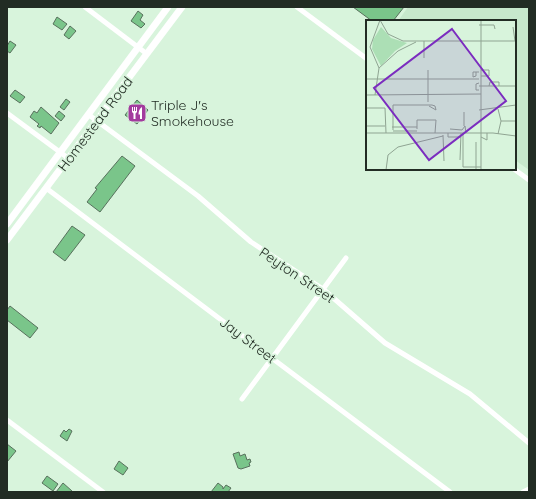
<svg xmlns="http://www.w3.org/2000/svg" width="536" height="499" font-family="Quicksand,sans-serif">
  <style>
    .built { fill: #c7e8cc }
    .building { fill: #7ac58a; stroke: #58715d }
    .lines { fill: none; stroke-linecap: round; stroke-linejoin: round }
    .street { stroke: #fff; stroke-width: 5 }
    .secondary { stroke: #fff; stroke-width: 7 }
    .labels { text-anchor: middle; stroke-width: 3.5; stroke-linejoin: round; paint-order: stroke }
    .poi-label { font-size: 14px; fill: #222c24; stroke: #d8f4dc; text-anchor: start }
    .street-label { font-size: 14px; fill: #222c24; stroke: #d8f4dc }
    .inset-road { fill: none; stroke: #8fa492; stroke-width: 1 }
    .view { fill: #7b2cbf; fill-opacity: 0.15; stroke: #7b2cbf; stroke-width: 2 }
    .inset-edge { fill: none; stroke: #222c24; stroke-width: 2 }
  </style>
  <rect width="100%" height="100%" fill="#d8f4dc"/>
  <!-- built -->
  <path class="built" d="M408 7H529V170L515 160V21H398Z"/>
  <!-- building -->
  <g class="building">
    <path d="M353 7H404L393 21H372Z"/>
    <path d="M138 11 143 15 140 20 145 24 141 28 131 21Z"/>
    <path d="M57 17 67 24 62 30 53 24Z"/>
    <path d="M70 26 76 31 69 39 64 35Z"/>
    <path d="M10 41 16 45 10 53 7 51V46Z"/>
    <path d="M15 90 25 97 20 103 10 96Z"/>
    <path d="M66 99 70 102 64 110 60 107Z"/>
    <path d="M137 100 148 110 137 124 125 115Z"/>
    <path d="M41 107 59 123 51 134 41 126 40 128 37 126 39 124 30 117 34 111 37 113Z"/>
    <path d="M59 111 65 116 61 121 55 116Z"/>
    <path d="M122 156 135 166 100 212 87 202 97 189 95 188Z"/>
    <path d="M72 226 85 235 65 261 53 252Z"/>
    <path d="M10 306 38 328 30 338 7 320V310Z"/>
    <path d="M69 429 72 431 67 441 60 436 64 430 66 432Z"/>
    <path d="M7 444 16 451 7 462Z"/>
    <path d="M239 452 240 456 245 454 247 460 250 459 251 462 249 463 250 466 241 469 238 468 233 454Z"/>
    <path d="M119 461 128 468 123 475 114 469Z"/>
    <path d="M47 476 58 484 53 491 42 483Z"/>
    <path d="M63 483 72 491 71 492H56Z"/>
    <path d="M218 483 223 487V489L226 485 231 488 228 492H211Z"/>
  </g>
  <g class="lines">
    <!-- street -->
    <g class="street">
      <path d="M85 7 147 54"/>
      <path d="M297 7 367 59"/>
      <path d="M7 113 68 158"/>
      <path d="M89 115 198 196 251 242 323 289 385 343 470 394 529 443"/>
      <path d="M514 169 529 180"/>
      <path d="M46 188 450 492"/>
      <path d="M242 399 346 258"/>
      <path d="M7 420 103 492"/>
      <path d="M523 492 529 489"/>
    </g>
    <!-- secondary -->
    <g class="secondary">
      <path d="M7 224 168 7"/>
      <path d="M7 240 182 7"/>
    </g>
  </g>
  <!-- icons -->
  <defs>
    <g id="restaurant-square" transform="scale(1)"><rect x="-9" y="-9" width="18" height="18" rx="4" fill="#a33b9e" stroke="#d8f4dc"/><path d="M-5-6h1v4h1v-4h1v4h1v-4h1v5L-1.5 .5V6h-2V.5L-5-1ZM5-6V6H3V1.5H1.5Q1.5-4 5-6Z" fill="#fff"/></g>
  </defs>
  <g fill-rule="evenodd">
    <use href="#restaurant-square" x="137" y="113"/>
  </g>
  <g class="labels">
    <!-- poi labels -->
    <g class="poi-label">
      <text x="151" y="110">Triple J's<tspan x="151" dy="16">Smokehouse</tspan></text>
    </g>
    <!-- street labels -->
    <g class="street-label">
      <text transform="translate(95 124) rotate(-53)" y="5">Homestead Road</text>
      <text transform="translate(297 275) rotate(34)" y="5">Peyton Street</text>
      <text transform="translate(248 340) rotate(37)" y="5">Jay Street</text>
    </g>
  </g>
  <!-- overview -->
  <g transform="translate(366 20)">
    <rect width="150" height="150" fill="#d8f4dc"/>
    <path d="M15 7 25 18 41 23 29 31 15 46 6 29 7 20Z" fill="#acdfb5"/>
    <path class="inset-road" d="M14 0 22 14 37 21H150M115 0V150M113 5H128L129 9M147 7 149 21M58 21V38M13 48 32 31 50 22M62 50V82M115 50H123V56H115M110 52V56L107 57V52H113M0 59H113M113 63 110 64V70H113M113 66H150M123 66 124 62H133V66M0 75 115 74M9 75 13 48 4 27 14 0M0 88H19L20 113M132 89 135 101 132 114M113 90 150 85M98 92V106M135 101H150M0 106H19M26 107H51M51 109V100H70L69 113M84 109 96 110 99 106 100 113M27 110V85H66L69 86 70 90 63 86M27 111H51M0 113H127L150 116M82 113V117H95M97 113V147H115M77 115 78 141M115 117 121 120V113M110 122V150M94 140 95 113M20 150 22 135 32 127 77 116"/>
    <path class="view" d="M86 9 140 81 63 140 8 68Z"/>
    <rect width="150" height="150" class="inset-edge"/>
  </g>
  <!-- border -->
  <rect width="536" height="499" fill="none" stroke="#222c24" stroke-width="16"/>
</svg>
